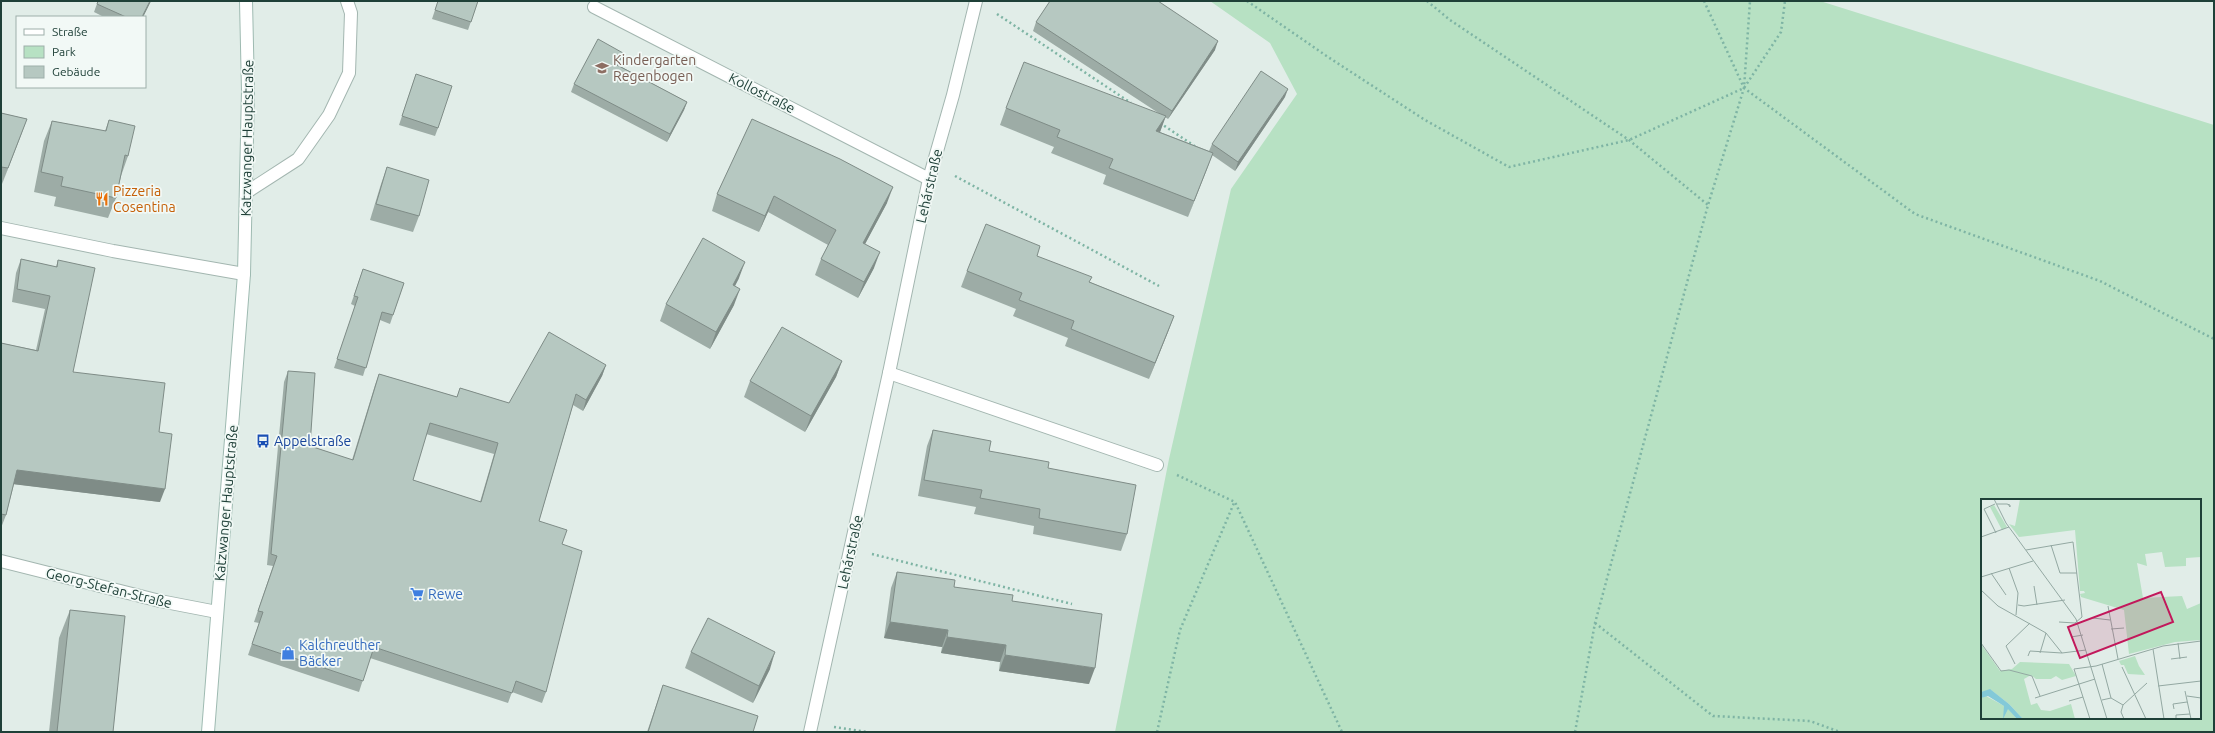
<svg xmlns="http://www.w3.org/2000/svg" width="2215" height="733" font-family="Ubuntu,sans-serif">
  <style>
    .green { fill: #b7e1c3; fill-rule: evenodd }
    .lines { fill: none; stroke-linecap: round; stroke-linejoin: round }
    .service-casing { stroke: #a3b6b0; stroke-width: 14 }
    .minor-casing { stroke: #a3b6b0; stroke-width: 14 }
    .secondary-casing { stroke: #9ebab1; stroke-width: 14 }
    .path { stroke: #7eb4a4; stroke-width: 2.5; stroke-dasharray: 2 3; stroke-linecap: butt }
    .service { stroke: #fff; stroke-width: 12 }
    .minor { stroke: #fff; stroke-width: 12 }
    .secondary { stroke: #fff; stroke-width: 12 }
    .wall { fill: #9daca6; fill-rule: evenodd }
    .shaded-wall { fill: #7f8c87 }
    .building { fill: #b6c8c1; stroke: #7f8c87; fill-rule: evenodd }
    .labels { text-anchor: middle; stroke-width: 3.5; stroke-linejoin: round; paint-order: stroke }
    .education-label { font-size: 14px; fill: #785e54; stroke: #f2f9f6; text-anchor: start }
    .street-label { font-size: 14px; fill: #1f4038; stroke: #f2f9f6 }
    .food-label { font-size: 14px; fill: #c56008; stroke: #f2f9f6; text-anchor: start }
    .transit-label { font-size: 14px; fill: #164399; stroke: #f2f9f6; text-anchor: start }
    .shop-label { font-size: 14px; fill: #366cbe; stroke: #f2f9f6; text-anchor: start }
    .inset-road { fill: none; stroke: #93a8a2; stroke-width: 1 }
    .view { fill: #c2185b; fill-opacity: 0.15; stroke: #c2185b; stroke-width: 2 }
    .inset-edge { fill: none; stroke: #1f4038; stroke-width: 2 }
  </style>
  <rect width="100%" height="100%" fill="#e1ede8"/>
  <!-- green -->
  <path class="green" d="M1210 1H1820L2214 125V732H1115L1169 459 1231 189 1297 94 1270 43ZM1982 500H2200V718H1982Z"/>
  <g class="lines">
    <!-- service casing -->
    <g class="service-casing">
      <path id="service" d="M247 192 298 159 329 115 349 73 351 13 347 1"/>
    </g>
    <!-- minor casing -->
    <g class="minor-casing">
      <g id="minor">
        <path d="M594 7 929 179"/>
        <path d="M1 228 113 251 244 274"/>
        <path d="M889 373 1157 465"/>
        <path d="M1 561 160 601 217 612"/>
        <path d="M810 732 889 373 929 179 953 95 976 1"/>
      </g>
    </g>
    <!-- secondary casing -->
    <g class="secondary-casing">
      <path id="secondary" d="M208 732 244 274 248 91 246 1"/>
    </g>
    <!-- path -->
    <g class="path">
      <path d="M1247 1 1328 57 1425 120 1509 167 1629 140 1744 88 1781 32 1785 1"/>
      <path d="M1427 1 1450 20 1629 140 1708 205"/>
      <path d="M1704 1 1744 88 1915 214 2100 281 2214 339"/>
      <path d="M997 14 1131 103"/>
      <path d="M1160 123 1196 147"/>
      <path d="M955 176 1159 286"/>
      <path d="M1177 475 1235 502 1342 732"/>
      <path d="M872 554 1072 604"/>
      <path d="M1595 623 1713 716 1810 721 1840 732"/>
      <path d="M834 727 867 732"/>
      <path d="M1157 732 1180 630 1234 503"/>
      <path d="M1575 732 1595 623 1708 205 1744 88 1750 1"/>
    </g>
    <!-- service -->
    <use href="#service" class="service"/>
    <!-- minor -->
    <use href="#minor" class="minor"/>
    <!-- secondary -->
    <use href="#secondary" class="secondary"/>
  </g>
  <!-- wall -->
  <g class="wall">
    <path d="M98 1H151L143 17H104L94 12Z"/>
    <path d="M438 1H478L468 30 432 19Z"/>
    <path d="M1036 22 1215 50 1168 119 1165 117 1160 132 1209 151 1212 144 1285 97 1235 171 1212 155 1188 217 1103 184 1106 175 1051 153 1054 147 1000 125 1006 108 1160 114 1033 31Z"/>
    <path d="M623 53 618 65 687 102 684 110 667 142 571 92 574 84Z"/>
    <path d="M416 74 438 128 435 136 399 125Z"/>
    <path d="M1 113 27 119 2 184H1Z"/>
    <path d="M752 119 887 203 865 244 874 268 858 298 815 275 821 259 828 245 768 212 759 232 712 211 717 194Z"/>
    <path d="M109 120 128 156 121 176 116 198 108 218 54 206 56 197 34 192 44 141 52 121 105 131Z"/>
    <path d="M387 167 419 216 413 232 370 220 381 184Z"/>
    <path d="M1037 256 1090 282 1174 316 1149 379 1065 346 1068 338 1013 316 1016 309 961 287 967 271Z"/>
    <path d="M21 259 56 267 58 260 73 372 159 432 160 502 14 484 6 515 1 528V343L36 350 45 309 12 302 16 273Z"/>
    <path d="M363 269 404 283 390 324 380 320 363 376 334 368 355 306 351 304Z"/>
    <path d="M739 278 735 286 734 305 710 349 660 321 666 304Z"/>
    <path d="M842 361 836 377 805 432 744 397 750 381Z"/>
    <path d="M606 365 602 376 583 411 573 405 539 521 562 544 546 692 542 703 512 692 508 703 370 658 359 692 248 655 259 623 254 622 273 566 267 565 284 382 288 371 310 446 352 460 375 385 379 374 457 397 460 388 509 403ZM426 434 494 454 480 502 413 480Z"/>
    <path d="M933 430 989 451 1048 468 1127 534 1121 551 1033 534 1034 526 974 514 976 507 918 496 927 446Z"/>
    <path d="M897 572 954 587 1012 601 1089 684 999 671 1000 662 941 653 942 647 884 638 891 588Z"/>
    <path d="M70 610 113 732H49L59 638Z"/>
    <path d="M691 652 770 669 753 703 685 668Z"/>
    <path d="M663 685 753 732H647Z"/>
  </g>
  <!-- shaded-wall -->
  <g class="shaded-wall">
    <path d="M150 1H151L143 17H142Z"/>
    <path d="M1218 41 1215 50 1168 119 1172 111Z"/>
    <path d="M623 53 620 61 614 74 617 65Z"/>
    <path d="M1288 89 1285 97 1235 171 1238 162Z"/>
    <path d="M687 102 684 110 667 142 670 134Z"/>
    <path d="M1166 116 1160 132 1156 131Z"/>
    <path d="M27 119 21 135 2 184 8 168Z"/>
    <path d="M1213 153 1207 169 1188 217 1194 201Z"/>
    <path d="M893 187 887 203 857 259 863 243Z"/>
    <path d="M774 196 768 212 759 232 765 216Z"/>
    <path d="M880 252 874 268 858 298 864 282Z"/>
    <path d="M745 262 739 278 727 301 733 285Z"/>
    <path d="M740 289 734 305 710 349 716 332Z"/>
    <path d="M1174 316 1168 332 1149 379 1155 363Z"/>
    <path d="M842 361 836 377 805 432 811 416Z"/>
    <path d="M606 365 602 376 583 411 586 400Z"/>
    <path d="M17 470 165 489 160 502 12 484Z"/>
    <path d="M890 622 948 630 942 647 884 638Z"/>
    <path d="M947 637 1006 645 1000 662 941 653Z"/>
    <path d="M775 652 770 669 753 703 759 686Z"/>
    <path d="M1005 655 1095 668 1089 684 999 671Z"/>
  </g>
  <!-- building -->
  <g class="building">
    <path d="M98 1H150L142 17H126L97 4Z"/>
    <path d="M438 1H478L471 22 435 10Z"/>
    <path d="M1050 1H1158L1218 41 1172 111 1036 22Z"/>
    <path d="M598 39 623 53 617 65 687 102 670 134 574 84Z"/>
    <path d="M1024 62 1166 116 1156 131 1213 153 1194 201 1109 168 1113 159 1057 137 1060 130 1006 108Z"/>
    <path d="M1261 71 1288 89 1238 162 1212 144Z"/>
    <path d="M416 74 452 86 438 128 402 116Z"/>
    <path d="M1 113 27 119 8 168 1 167Z"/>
    <path d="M752 119 840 159 893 187 863 243 880 252 864 282 821 259 836 230 774 196 765 216 717 194Z"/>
    <path d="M109 120 135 126 128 156 125 155 116 198 61 186 63 177 41 172 52 121 106 131Z"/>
    <path d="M387 167 429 180 419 216 376 204Z"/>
    <path d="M986 224 1040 246 1037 256 1092 277 1089 282 1174 316 1155 363 1071 329 1074 321 1019 300 1022 293 967 271Z"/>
    <path d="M703 238 745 262 733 285 740 289 716 332 666 304Z"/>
    <path d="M21 259 57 267 58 260 95 268 73 372 165 383 159 432 172 434 165 489 17 470 6 515 1 514V343L38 351 50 296 17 289Z"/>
    <path d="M363 269 404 283 393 315 382 312 366 368 337 359 358 297 354 296Z"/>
    <path d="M782 327 842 361 811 416 750 381Z"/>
    <path d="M549 332 606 365 586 400 576 394 539 521 567 530 562 544 582 551 546 692 516 681 512 693 374 647 363 681 252 644 263 612 258 611 277 556 271 554 288 371 315 373 310 446 353 460 379 374 457 397 460 388 509 403ZM430 423 498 443 481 502 413 480Z"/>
    <path d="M933 430 991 441 989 451 1049 462 1048 468 1136 485 1127 534 1039 518 1040 509 980 498 982 490 924 480Z"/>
    <path d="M897 572 955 580 954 587 1013 595 1012 601 1102 614 1095 668 1005 655 1006 645 947 637 948 630 890 622Z"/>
    <path d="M70 610 125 616 113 732H57Z"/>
    <path d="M708 618 775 652 759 686 691 652Z"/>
    <path d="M663 685 758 716 753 732H648Z"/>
  </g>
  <!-- icons -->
  <defs>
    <g id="school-bare" transform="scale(1.08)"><path d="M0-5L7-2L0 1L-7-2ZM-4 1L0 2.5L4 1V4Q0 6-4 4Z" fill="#8d6e63" stroke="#f2f9f6" stroke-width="2.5" paint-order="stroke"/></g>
    <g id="restaurant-bare" transform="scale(1.08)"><path d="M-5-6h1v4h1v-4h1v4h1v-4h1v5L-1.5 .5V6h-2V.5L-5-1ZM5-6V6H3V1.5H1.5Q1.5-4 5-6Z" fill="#e8710a" stroke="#f2f9f6" stroke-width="2.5" paint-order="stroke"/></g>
    <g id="bus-bare" transform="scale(1.08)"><path d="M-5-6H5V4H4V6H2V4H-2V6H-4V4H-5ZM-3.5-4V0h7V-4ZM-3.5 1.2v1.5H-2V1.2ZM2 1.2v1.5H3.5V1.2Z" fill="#1a4fb4" stroke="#f2f9f6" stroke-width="2.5" paint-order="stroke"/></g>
    <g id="supermarket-bare" transform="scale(1.08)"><path d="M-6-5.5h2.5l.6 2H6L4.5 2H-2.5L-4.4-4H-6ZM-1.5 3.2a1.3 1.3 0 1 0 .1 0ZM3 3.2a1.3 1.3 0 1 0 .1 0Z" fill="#3f7fe0" stroke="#f2f9f6" stroke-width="2.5" paint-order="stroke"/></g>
    <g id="shop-bare" transform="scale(1.08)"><path d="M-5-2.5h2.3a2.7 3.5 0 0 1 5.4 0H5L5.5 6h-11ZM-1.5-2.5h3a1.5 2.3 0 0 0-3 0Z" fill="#3f7fe0" stroke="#f2f9f6" stroke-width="2.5" paint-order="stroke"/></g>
  </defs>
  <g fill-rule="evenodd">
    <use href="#school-bare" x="602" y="68"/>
    <use href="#restaurant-bare" x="102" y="199"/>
    <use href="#bus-bare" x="263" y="441"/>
    <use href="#supermarket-bare" x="417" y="594"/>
    <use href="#shop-bare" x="288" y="653"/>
  </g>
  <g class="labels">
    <!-- education labels -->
    <g class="education-label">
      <text x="613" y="65">Kindergarten<tspan x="613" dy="16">Regenbogen</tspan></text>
    </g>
    <!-- street labels -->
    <g class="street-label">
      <text transform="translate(762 93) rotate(27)" y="5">Kollostraße</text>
      <text transform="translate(247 138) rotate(-89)" y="5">Katzwanger Hauptstraße</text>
      <text transform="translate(929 186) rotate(-77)" y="5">Lehárstraße</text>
      <text transform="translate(226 503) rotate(-85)" y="5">Katzwanger Hauptstraße</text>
      <text transform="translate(850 552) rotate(-78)" y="5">Lehárstraße</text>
      <text transform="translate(109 588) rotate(14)" y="5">Georg-Stefan-Straße</text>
    </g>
    <!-- food labels -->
    <g class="food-label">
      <text x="113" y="196">Pizzeria<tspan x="113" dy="16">Cosentina</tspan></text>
    </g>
    <!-- transit labels -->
    <g class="transit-label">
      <text x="274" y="446">Appelstraße</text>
    </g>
    <!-- shop labels -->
    <g class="shop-label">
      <text x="428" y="599">Rewe</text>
      <text x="299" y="650">Kalchreuther<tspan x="299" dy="16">Bäcker</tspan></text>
    </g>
  </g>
  <!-- overview -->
  <g transform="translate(1981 499)">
    <rect width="220" height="220" fill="#e1ede8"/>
    <path d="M39 0H220V58L205 59V67L184 68 181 53 164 55 166 67 156 64 162 99 201 97 206 110 220 104V141L194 143 148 155 143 111 100 98 99 95 104 94 103 92H99L94 31 38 38 28 25 34 27ZM13 6 26 28 21 31 9 8ZM0 145 19 172 31 170 39 163 88 165 95 177 81 181 75 177 70 180H55L50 176 43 180 50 206 56 204 60 211 69 212 90 205 94 220H42L28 205 10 191 0 193ZM154 157 158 167 164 176 147 175 143 166H140L138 162ZM5 197 27 209 36 220H0V199Z" fill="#b7e1c3"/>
    <path d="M9 190 28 205 42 220H36L27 210 22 220 23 207 7 197 0 199V193Z" fill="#83c9d8"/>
    <path class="inset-road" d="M13 0 25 24 95 120 126 220M14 5 3 10 15 34M16 5H26L29 6V8L27 5M0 38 28 28M70 46 79 74H96M45 51 92 43 101 118 94 124 78 123M28 69 37 94 35 116M10 74 25 96M0 78 52 62M53 87 56 106M0 91 17 107 65 134 81 154 105 151M37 106 43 107 84 101M127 107 137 160M112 119 129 121M130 130 143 129M90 138 102 136M0 144 20 172 28 171 51 177 59 197M197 144 199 160M172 150 183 220M59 154 65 134M47 157 49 152 81 154M190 160 206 158M34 165 25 147 49 124M121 165 130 199M141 168 165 220M177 187 220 182M204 192 210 220M206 197 220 199M54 199 114 180M121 201 130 199 142 206M88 202 102 198M193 210 192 205 206 203M109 220 93 170 115 167 182 147 220 142M143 220 140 213 142 206 166 184M195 220V216L209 215"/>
    <path class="view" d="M180 93 192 123 99 159 87 128Z"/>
    <rect width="220" height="220" class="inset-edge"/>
  </g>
  <!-- border -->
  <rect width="2215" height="733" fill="none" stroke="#1f4038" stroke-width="4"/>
  <!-- legend -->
  <rect x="16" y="16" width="130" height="72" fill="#f2f9f6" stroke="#9eafaa"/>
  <rect x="24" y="29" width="20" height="6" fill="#ffffff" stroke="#9eafaa"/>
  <text x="52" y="36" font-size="12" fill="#1f4038">Straße</text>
  <rect x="24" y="46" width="20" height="12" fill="#b7e1c3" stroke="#9eafaa"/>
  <text x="52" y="56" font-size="12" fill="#1f4038">Park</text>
  <rect x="24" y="66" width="20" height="12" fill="#b6c8c1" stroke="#9eafaa"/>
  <text x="52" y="76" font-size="12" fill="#1f4038">Gebäude</text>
</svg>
